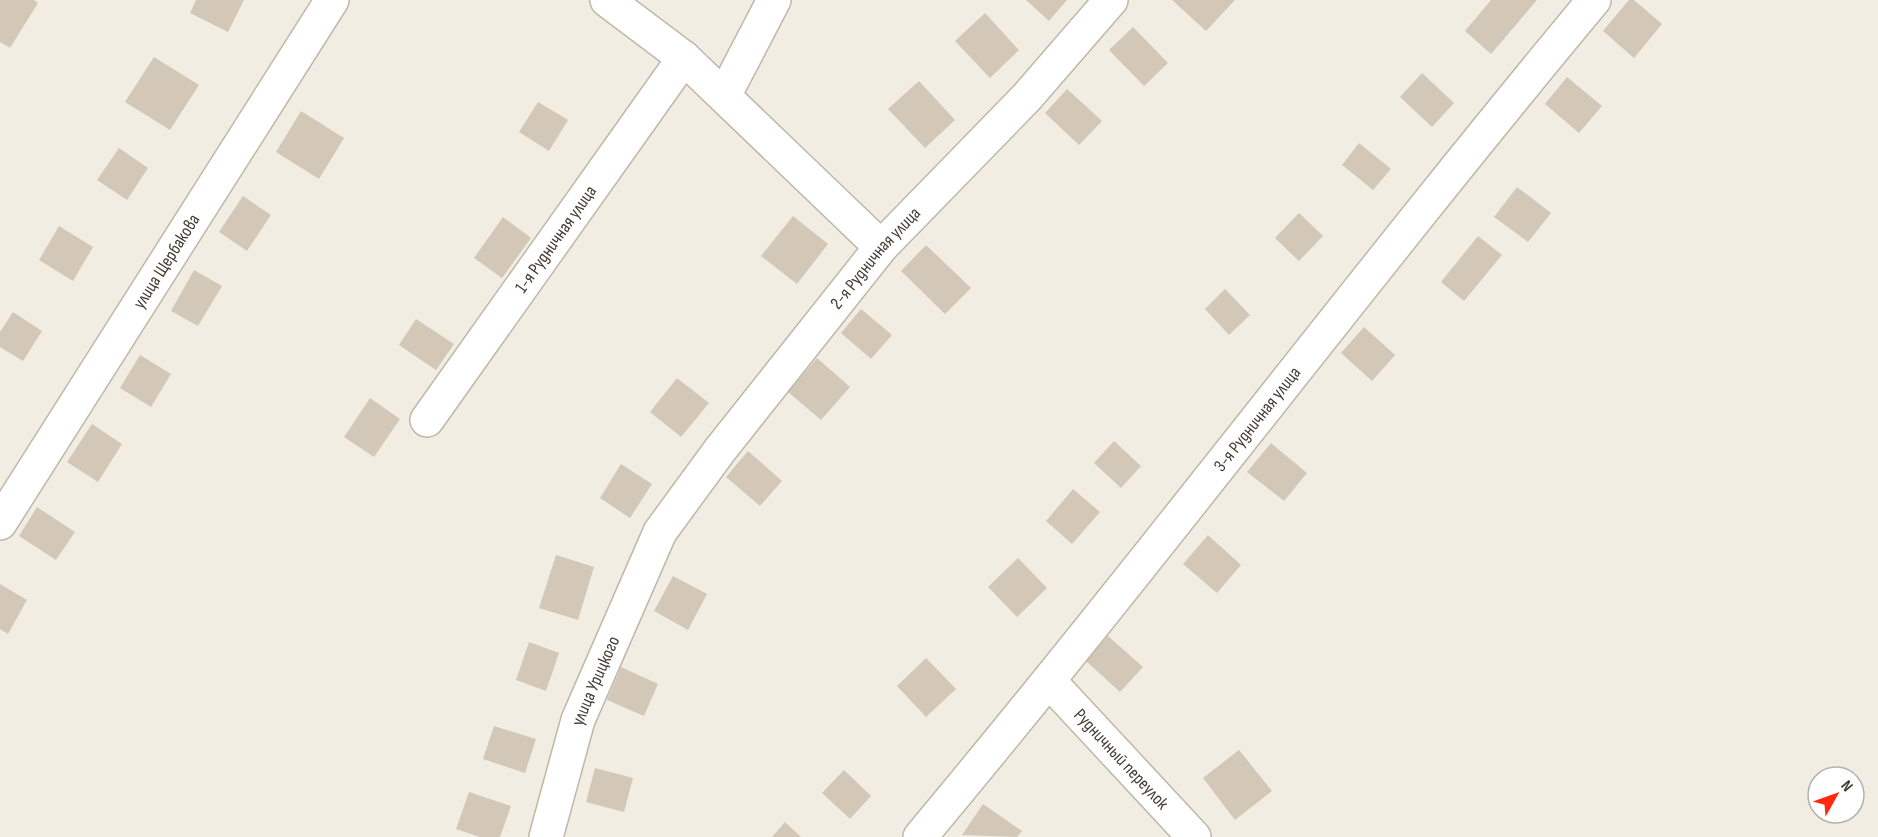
<svg xmlns="http://www.w3.org/2000/svg" width="1878" height="837" font-family="'Sofia Sans Condensed',sans-serif">
  <style>
    .building { fill: #d3c8b7 }
    .lines { fill: none; stroke-linecap: round; stroke-linejoin: round }
    .street-casing { stroke: #c0b7a7; stroke-width: 36 }
    .street { stroke: #fff; stroke-width: 33 }
    .labels { text-anchor: middle; stroke-width: 6; stroke-linejoin: round; paint-order: stroke }
    .street-label { font-size: 18px; fill: #433c32; stroke: #fff }
  </style>
  <rect width="100%" height="100%" fill="#f2ede2"/>
  <!-- building -->
  <g class="building">
    <path d="M0 0H34L38 3 10 48 0 42Z"/>
    <path d="M196 0H244L228 32 190 13Z"/>
    <path d="M1026 0H1067L1049 21Z"/>
    <path d="M1172 0H1235L1206 31Z"/>
    <path d="M1491 0H1537L1491 54 1465 31Z"/>
    <path d="M1629 0H1634L1662 24 1634 58 1603 31Z"/>
    <path d="M985 13 1019 50 990 78 955 41Z"/>
    <path d="M1133 27 1168 63 1144 86 1109 50Z"/>
    <path d="M154 57 199 85 170 130 125 102Z"/>
    <path d="M1422 73 1454 103 1432 127 1400 97Z"/>
    <path d="M1567 77 1602 106 1579 133 1545 104Z"/>
    <path d="M919 81 955 120 925 148 888 109Z"/>
    <path d="M1067 89 1102 121 1079 145 1045 113Z"/>
    <path d="M538 102 568 120 549 151 519 132Z"/>
    <path d="M301 111 344 138 319 179 276 152Z"/>
    <path d="M1359 143 1391 169 1373 190 1342 165Z"/>
    <path d="M119 148 148 168 127 200 97 180Z"/>
    <path d="M1517 187 1551 213 1528 242 1494 217Z"/>
    <path d="M243 196 271 215 247 251 219 232Z"/>
    <path d="M1299 213 1323 236 1299 261 1275 238Z"/>
    <path d="M793 216 828 244 797 284 761 256Z"/>
    <path d="M503 217 531 238 502 278 474 258Z"/>
    <path d="M59 226 93 247 73 281 39 260Z"/>
    <path d="M1478 236 1502 255 1464 301 1441 282Z"/>
    <path d="M926 245 971 288 945 314 901 271Z"/>
    <path d="M194 270 222 286 198 326 171 311Z"/>
    <path d="M1225 289 1250 315 1229 335 1205 309Z"/>
    <path d="M861 309 892 335 871 359 841 333Z"/>
    <path d="M13 312 42 331 23 361 0 347V332Z"/>
    <path d="M416 319 454 344 436 370 399 345Z"/>
    <path d="M1364 327 1395 355 1372 381 1341 353Z"/>
    <path d="M140 355 171 374 151 407 120 388Z"/>
    <path d="M817 358 850 387 821 420 788 392Z"/>
    <path d="M677 378 709 403 681 437 650 412Z"/>
    <path d="M370 398 400 419 374 457 344 437Z"/>
    <path d="M92 424 122 444 98 482 67 462Z"/>
    <path d="M1114 441 1141 466 1121 488 1094 463Z"/>
    <path d="M1271 443 1307 473 1284 501 1247 472Z"/>
    <path d="M748 451 782 481 760 506 726 477Z"/>
    <path d="M621 464 652 484 630 518 600 498Z"/>
    <path d="M1073 489 1100 512 1072 544 1046 521Z"/>
    <path d="M37 507 75 532 56 560 19 536Z"/>
    <path d="M1208 535 1241 565 1217 593 1183 564Z"/>
    <path d="M556 555 594 567 578 620 539 608Z"/>
    <path d="M1018 558 1047 588 1017 617 988 587Z"/>
    <path d="M673 576 707 594 688 630 654 611Z"/>
    <path d="M0 584 27 600 8 634 0 629Z"/>
    <path d="M1108 636 1143 667 1120 692 1086 661Z"/>
    <path d="M529 642 559 653 546 691 516 680Z"/>
    <path d="M926 658 956 689 926 717 897 686Z"/>
    <path d="M621 667 658 684 644 716 607 700Z"/>
    <path d="M494 726 536 739 525 773 483 759Z"/>
    <path d="M1239 750 1272 791 1235 820 1203 778Z"/>
    <path d="M595 768 633 778 624 812 586 802Z"/>
    <path d="M844 770 871 796 850 819 822 793Z"/>
    <path d="M469 792 511 806 500 837H480L456 829Z"/>
    <path d="M983 804 1022 831 1017 837 962 835Z"/>
    <path d="M785 822 801 837H772Z"/>
  </g>
  <g class="lines">
    <!-- street casing -->
    <g class="street-casing">
      <g id="street">
        <path d="M607 0 684 58 881 247"/>
        <path d="M724 96 774 0"/>
        <path id="s1" d="M427 420 684 58"/>
        <path id="s2" d="M0 523 332 0"/>
        <path id="s3" d="M1050 682 1194 837"/>
        <path id="s4" d="M546 837 578 720 660 532 720 450 881 247 1027 97 1111 0"/>
        <path id="s5" d="M920 837C1150 562 1365 275 1594 0"/>
      </g>
    </g>
    <!-- street -->
    <use href="#street" class="street"/>
  </g>
  <g class="labels">
    <!-- street labels -->
    <g class="street-label">
      <text dy="6" stroke="none"><textPath href="#s1" startOffset="222">1-я Рудничная улица</textPath></text>
      <text dy="6" stroke="none"><textPath href="#s4" startOffset="675">2-я Рудничная улица</textPath></text>
      <text dy="6" stroke="none"><textPath href="#s2" startOffset="310">улица Щербакова</textPath></text>
      <text dy="6" stroke="none"><textPath href="#s5" startOffset="537">3-я Рудничная улица</textPath></text>
      <text dy="6" stroke="none"><textPath href="#s4" startOffset="164">улица Урицкого</textPath></text>
      <text dy="6" stroke="none"><textPath href="#s3" startOffset="105">Рудничный переулок</textPath></text>
    </g>
  </g>
  <!-- north arrow -->
  <g transform="translate(1836 795) rotate(50)"><circle r="28" fill="#ffffff" stroke="#b4b1ad" stroke-width="1.5"/>
  <path d="M0-4.5L10 22L0 15L-10 22Z" fill="#ff2b0c"/>
  <text y="-9" font-size="16" font-weight="bold" text-anchor="middle" fill="#433c32">N</text>
  </g>
</svg>
